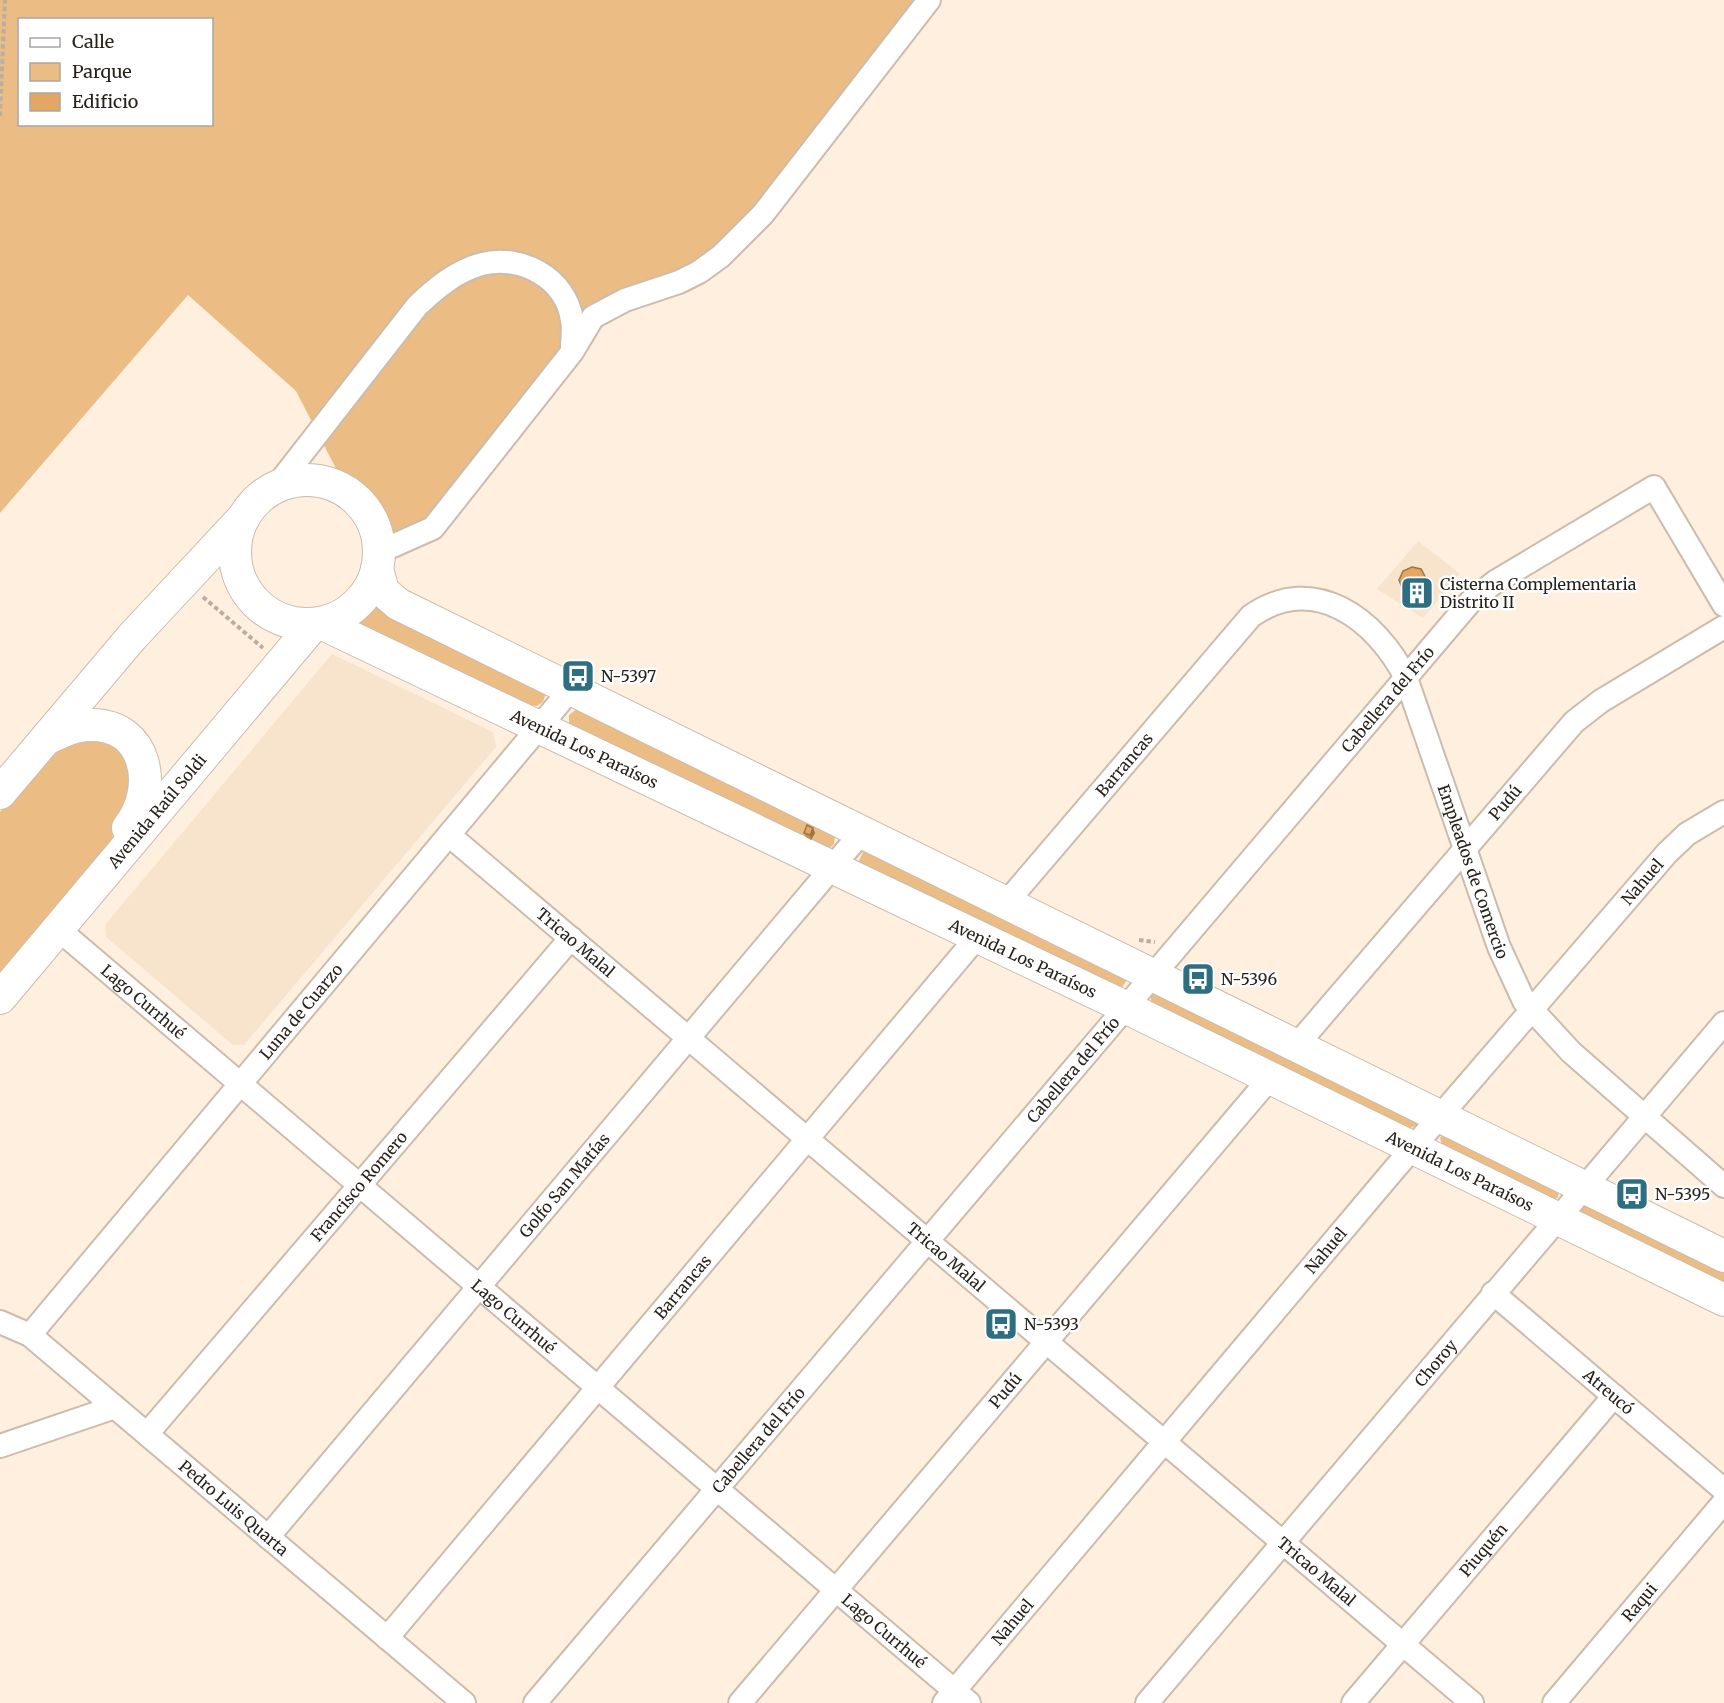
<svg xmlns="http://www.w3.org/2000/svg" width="1724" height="1703" font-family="Merriweather,serif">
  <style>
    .built { fill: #f8e3cc }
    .green { fill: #ecbc85; fill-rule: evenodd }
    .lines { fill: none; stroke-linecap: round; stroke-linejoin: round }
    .minor-casing { stroke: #cbbcac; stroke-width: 26 }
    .secondary-casing { stroke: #cbbcac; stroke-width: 34 }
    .path { stroke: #baaea1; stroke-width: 4; stroke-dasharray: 4.5 3; stroke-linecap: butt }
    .minor { stroke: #fff; stroke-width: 22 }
    .secondary { stroke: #fff; stroke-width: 32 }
    .wall { fill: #c29054 }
    .shaded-wall { fill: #9e7545 }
    .building { fill: #e2a762; stroke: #9e7545; stroke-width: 1.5 }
    .labels { text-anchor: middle; stroke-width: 5; stroke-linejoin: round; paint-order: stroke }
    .poi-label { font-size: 16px; fill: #27211b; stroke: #fff; text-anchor: start }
    .street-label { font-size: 16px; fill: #27211b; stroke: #fff }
  </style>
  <rect width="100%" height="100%" fill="#ffefdf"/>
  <!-- built -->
  <g class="built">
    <path d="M1418 541 1460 574 1423 618 1377 589Z"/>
    <path d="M332 654 493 732 496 747 244 1045H233L106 937 105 925Z"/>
  </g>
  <!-- green -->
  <g class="green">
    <path d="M0 0H929L721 256 608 308 433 528 379 552 296 391 188 295 0 513ZM20 20H212V124H20Z"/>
    <path d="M374 596 546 693 543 702 537 706 528 705 356 622 357 617Z"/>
    <path d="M578 708 835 836 834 844 829 849 569 726V715Z"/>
    <path d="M65 735 130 747 128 819 0 983V812Z"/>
    <path d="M864 850 1128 978 1121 989 858 863Z"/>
    <path d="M1156 991 1417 1120 1416 1125 1411 1128 1406 1127 1151 1004V996Z"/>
    <path d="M1443 1134 1559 1190 1558 1197 1553 1201 1442 1145 1440 1138Z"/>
    <path d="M1586 1205 1724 1271V1286L1581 1214 1582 1207Z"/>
  </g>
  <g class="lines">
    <!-- minor casing -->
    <g class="minor-casing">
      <g id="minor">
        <path d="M275 488 417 306C436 288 456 271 482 264 521 254 566 278 572 320 574 329 572 339 572 348"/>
        <path d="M379 552 433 528 572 352 593 317 625 300 679 282 699 272 721 256 763 214 929 0"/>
        <path id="s1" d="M449 835 1472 1703"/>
        <path id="s2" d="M1006 903 1251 616C1314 572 1376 619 1406 678L1499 947 1524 1001 1571 1052 1724 1186"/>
        <path id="s3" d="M58 929 969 1703"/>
        <path id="s4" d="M1296 1046 1574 722 1601 701 1724 627"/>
        <path id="s5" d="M1493 1293 1724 1490"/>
        <path id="s6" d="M0 1322 30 1335 464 1703"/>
        <path id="s7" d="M30 1335 571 689"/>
        <path id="s8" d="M147 1434 571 938"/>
        <path d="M0 1446 115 1407"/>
        <path id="s9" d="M268 1537 862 832"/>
        <path id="s10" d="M387 1638 978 936"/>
        <path id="s11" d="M535 1703 1471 601 1495 582 1654 487 1724 605"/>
        <path id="s12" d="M740 1703 1270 1078"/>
        <path id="s13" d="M944 1703 1392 1172 1667 853 1687 834 1724 812"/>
        <path id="s14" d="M1147 1703 1724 1023"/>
        <path id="s15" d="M1353 1703 1614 1396"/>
        <path id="s16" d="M1554 1703 1724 1502"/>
      </g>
    </g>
    <!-- secondary casing -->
    <g class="secondary-casing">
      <g id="secondary">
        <circle cx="307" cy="552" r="72"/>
        <path d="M377 569 383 591 398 604 1724 1256"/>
        <path id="s17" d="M321 623 1125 1007 1724 1300"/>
        <path d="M46 739C60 732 74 725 90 725 148 724 159 789 128 828"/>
        <path d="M0 793 132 637 244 517"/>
        <path id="s18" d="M0 998 314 624"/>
      </g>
    </g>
    <!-- path -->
    <g class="path">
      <path d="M0 116 5 0"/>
      <path d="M203 597 263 648"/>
      <path d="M1139 940 1155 942"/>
    </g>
    <!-- minor -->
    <use href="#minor" class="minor"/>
    <!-- secondary -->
    <use href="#secondary" class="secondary"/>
  </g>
  <!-- wall -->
  <g class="wall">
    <path d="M1399 580 1428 582 1432 591 1426 604 1416 607 1407 603Z"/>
    <path d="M813 828 815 833 811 840 806 837 804 833Z"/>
  </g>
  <!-- shaded-wall -->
  <g class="shaded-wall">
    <path d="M1428 582 1432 591 1426 604 1422 594Z"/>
    <path d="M813 828 815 833 811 840 810 835Z"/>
  </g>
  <!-- building -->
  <g class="building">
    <path d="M1412 567 1421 569 1428 582 1422 594 1413 597 1404 593 1399 580 1403 571Z"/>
    <path d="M807 825 813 828 810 835 804 833Z"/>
  </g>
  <!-- icons -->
  <defs>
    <g id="building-square" transform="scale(1.725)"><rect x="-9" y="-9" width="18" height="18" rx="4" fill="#2d6f81" stroke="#fff"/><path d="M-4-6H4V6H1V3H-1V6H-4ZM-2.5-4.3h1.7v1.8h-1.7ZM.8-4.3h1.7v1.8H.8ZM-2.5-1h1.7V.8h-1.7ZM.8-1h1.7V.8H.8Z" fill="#fff"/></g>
    <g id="bus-square" transform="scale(1.725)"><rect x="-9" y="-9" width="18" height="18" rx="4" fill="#2d6f81" stroke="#fff"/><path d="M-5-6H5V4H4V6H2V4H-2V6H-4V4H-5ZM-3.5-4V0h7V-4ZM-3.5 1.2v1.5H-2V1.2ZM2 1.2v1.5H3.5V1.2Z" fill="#fff"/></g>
  </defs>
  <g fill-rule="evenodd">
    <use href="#building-square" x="1417" y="593"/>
    <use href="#bus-square" x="578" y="676"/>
    <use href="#bus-square" x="1198" y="979"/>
    <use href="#bus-square" x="1632" y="1194"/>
    <use href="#bus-square" x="1001" y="1324"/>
  </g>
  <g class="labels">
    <!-- poi labels -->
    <g class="poi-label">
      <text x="1440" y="590">Cisterna Complementaria<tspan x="1440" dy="18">Distrito II</tspan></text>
      <text x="601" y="682">N-5397</text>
      <text x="1221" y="985">N-5396</text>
      <text x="1655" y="1200">N-5395</text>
      <text x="1024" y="1330">N-5393</text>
    </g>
    <!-- street labels -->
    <g class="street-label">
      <text dy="6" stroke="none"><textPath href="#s11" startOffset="1317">Cabellera del Frío</textPath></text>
      <text dy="6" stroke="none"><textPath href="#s17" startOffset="292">Avenida Los Paraísos</textPath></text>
      <text dy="6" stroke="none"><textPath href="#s2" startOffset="182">Barrancas</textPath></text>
      <text dy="6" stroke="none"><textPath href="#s4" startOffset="321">Pudú</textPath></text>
      <text dy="6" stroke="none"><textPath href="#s18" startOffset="244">Avenida Raúl Soldi</textPath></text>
      <text dy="6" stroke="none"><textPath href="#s2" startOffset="774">Empleados de Comercio</textPath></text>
      <text dy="6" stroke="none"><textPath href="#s13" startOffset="1078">Nahuel</textPath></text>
      <text dy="6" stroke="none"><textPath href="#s1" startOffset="166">Tricao Malal</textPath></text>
      <text dy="6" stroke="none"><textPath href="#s17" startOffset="778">Avenida Los Paraísos</textPath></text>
      <text dy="6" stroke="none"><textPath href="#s3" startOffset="112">Lago Currhué</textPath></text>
      <text dy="6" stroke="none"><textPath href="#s7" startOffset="422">Luna de Cuarzo</textPath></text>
      <text dy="6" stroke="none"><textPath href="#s11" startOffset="831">Cabellera del Frío</textPath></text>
      <text dy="6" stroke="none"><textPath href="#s17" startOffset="1264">Avenida Los Paraísos</textPath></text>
      <text dy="6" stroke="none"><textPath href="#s9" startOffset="460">Golfo San Matías</textPath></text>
      <text dy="6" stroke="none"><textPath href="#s8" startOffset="326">Francisco Romero</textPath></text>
      <text dy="6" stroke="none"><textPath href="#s13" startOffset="592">Nahuel</textPath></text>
      <text dy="6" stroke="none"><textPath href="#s1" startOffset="652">Tricao Malal</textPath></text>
      <text dy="6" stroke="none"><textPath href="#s10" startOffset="459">Barrancas</textPath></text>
      <text dy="6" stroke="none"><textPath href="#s3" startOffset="598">Lago Currhué</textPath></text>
      <text dy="6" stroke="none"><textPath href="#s14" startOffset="446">Choroy</textPath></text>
      <text dy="6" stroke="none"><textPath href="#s12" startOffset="410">Pudú</textPath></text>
      <text dy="6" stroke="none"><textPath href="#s5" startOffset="152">Atreucó</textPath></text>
      <text dy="6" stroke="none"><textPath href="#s11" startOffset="345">Cabellera del Frío</textPath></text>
      <text dy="6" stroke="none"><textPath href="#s6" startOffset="300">Pedro Luis Quarta</textPath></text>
      <text dy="6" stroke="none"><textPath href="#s15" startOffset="201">Piuquén</textPath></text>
      <text dy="6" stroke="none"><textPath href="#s1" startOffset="1138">Tricao Malal</textPath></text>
      <text dy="6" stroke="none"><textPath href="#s16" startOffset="132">Raqui</textPath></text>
      <text dy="6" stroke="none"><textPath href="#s13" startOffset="106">Nahuel</textPath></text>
      <text dy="6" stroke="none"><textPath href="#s3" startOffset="1084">Lago Currhué</textPath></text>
    </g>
  </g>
  <!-- legend -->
  <rect x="18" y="18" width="195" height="108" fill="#ffffff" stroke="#a9a6a4" stroke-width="1.5"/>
  <rect x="30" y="38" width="30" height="9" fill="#ffffff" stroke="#a9a6a4" stroke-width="1.5"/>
  <text x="72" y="48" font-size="18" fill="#27211b">Calle</text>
  <rect x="30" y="63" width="30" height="18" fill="#ecbc85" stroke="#a9a6a4" stroke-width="1.5"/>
  <text x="72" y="78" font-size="18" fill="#27211b">Parque</text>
  <rect x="30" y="93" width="30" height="18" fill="#e2a762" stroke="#a9a6a4" stroke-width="1.5"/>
  <text x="72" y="108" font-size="18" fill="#27211b">Edificio</text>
</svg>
